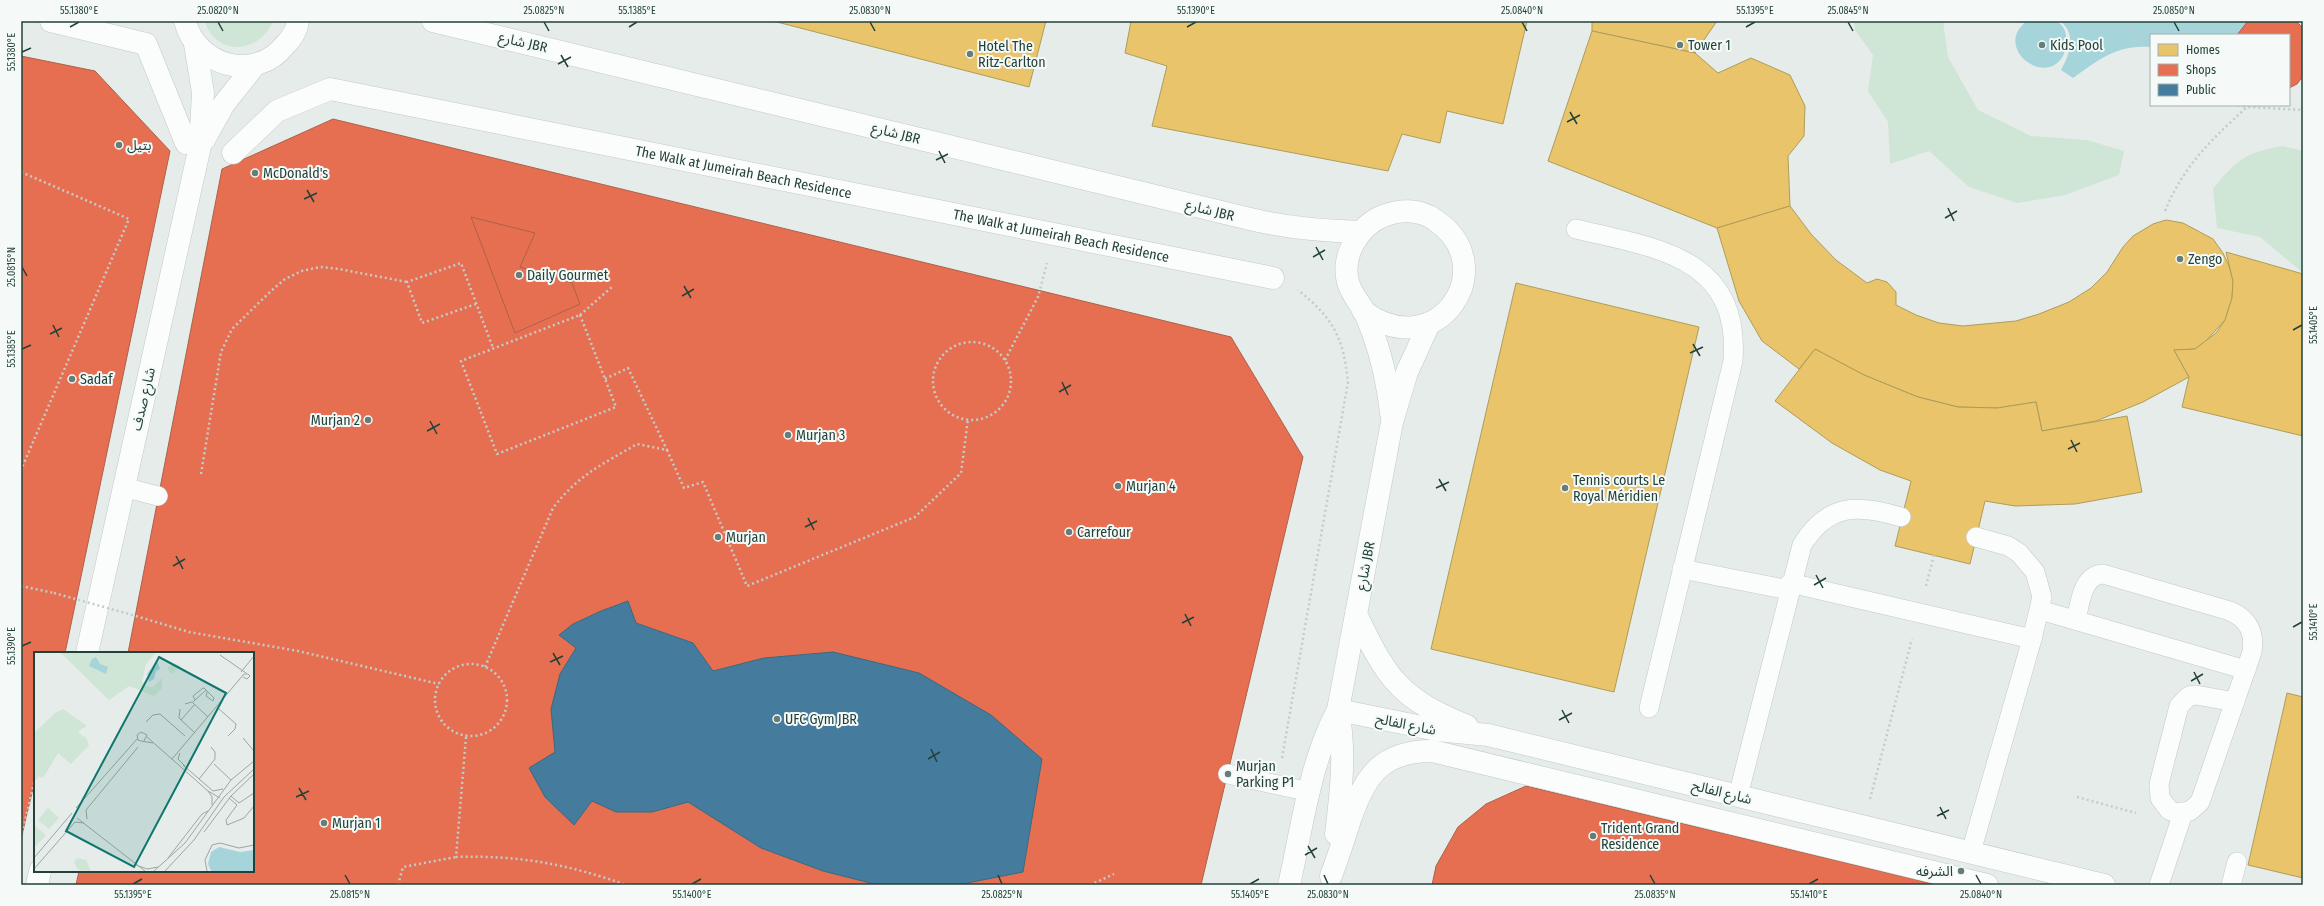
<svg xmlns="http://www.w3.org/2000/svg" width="2324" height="906" font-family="'Fira Sans Condensed','Noto Sans Arabic',sans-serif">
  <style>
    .green { fill: #cfe5d6 }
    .water { fill: #a6d4db }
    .homes { fill: #e9c46a; stroke: #ad9d5b }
    .shops { fill: #e76f51; stroke: #ac614a }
    .public { fill: #457b9d; stroke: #3a6a7f }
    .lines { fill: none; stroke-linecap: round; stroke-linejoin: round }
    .service-casing { stroke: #c3c9c6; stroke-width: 20 }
    .pedestrian-casing { stroke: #c3c9c6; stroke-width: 23 }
    .minor-casing { stroke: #c3c9c6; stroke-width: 23 }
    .path { stroke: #c2ccc9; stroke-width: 2.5; stroke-dasharray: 2 3; stroke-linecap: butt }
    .service { stroke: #fbfcfc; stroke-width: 19 }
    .pedestrian { stroke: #fbfcfc; stroke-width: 22 }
    .minor { stroke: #fbfcfc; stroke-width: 22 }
    .path-bridge { stroke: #c2ccc9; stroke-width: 2.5; stroke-dasharray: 2 3; stroke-linecap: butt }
    .ticks { fill: none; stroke: #224139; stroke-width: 1.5 }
    .poi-dot { fill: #677d77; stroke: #f5faf8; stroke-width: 1.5 }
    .labels { text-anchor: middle; stroke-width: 4; stroke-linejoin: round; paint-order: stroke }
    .street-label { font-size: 14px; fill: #224139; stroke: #f5faf8 }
    .poi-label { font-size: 14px; fill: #224139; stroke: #f5faf8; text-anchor: start }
    .inset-road { fill: none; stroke: #98a8a3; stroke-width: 1 }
    .view { fill: #0f766e; fill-opacity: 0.15; stroke: #0f766e; stroke-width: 2 }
    .inset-edge { fill: none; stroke: #224139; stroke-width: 2 }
    .neatline { fill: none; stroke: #224139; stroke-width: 1.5 }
    .ticks-label { font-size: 10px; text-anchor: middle; fill: #224139 }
  </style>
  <rect width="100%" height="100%" fill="#e6ece9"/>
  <!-- green -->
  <g class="green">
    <path d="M205 21H273C260 54 215 57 205 21Z"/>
    <path d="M1854 21H1943L1948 57 1978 110 2031 136 2087 140 2124 151 2119 175 2065 195 2017 203 1969 187 1929 151 1890 164 1888 122 1868 91 1873 55 1855 30Z"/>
    <path d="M2283 146 2303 151V273L2260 237 2217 228 2213 189C2236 160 2246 152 2283 146Z"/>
  </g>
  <!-- water -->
  <g class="water">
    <path d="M2027 21C2035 21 2047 19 2055 21 2069 25 2068 46 2063 56 2045 88 1992 47 2027 21Z"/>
    <path d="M2060 21H2256L2245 35H2151V47C2117 44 2098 60 2073 78L2061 70C2070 54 2077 34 2060 21Z"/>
  </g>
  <!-- homes -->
  <g class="homes">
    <path d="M773 21H1046L1029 87Z"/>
    <path d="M1131 21H1527L1503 124 1447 111 1440 143 1402 134 1388 171 1152 126 1167 66 1125 53Z"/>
    <path d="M1592 21H1717L1695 53 1592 31Z"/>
    <path d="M1592 31 1695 53 1718 73 1751 58 1790 75 1805 106 1804 136 1788 156 1790 206 1717 228 1548 161Z"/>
    <path d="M1790 206 1811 234 1836 260 1867 283 1877 279 1887 282 1896 292V305L1916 315 1939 323 1963 326 2016 321 2039 314 2069 302 2091 288 2107 272 2123 247 2133 236 2153 224 2166 220 2183 223 2213 239 2223 253 2229 266 2233 281 2232 298 2225 320 2206 341 2195 349 2174 350 2189 377 2143 402 2096 421 2042 431 2036 402 1997 408 1958 407 1918 397 1864 375 1815 349 1799 369 1762 341 1739 301 1717 228Z"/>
    <path d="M2226 252 2303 274V436L2182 407 2189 377 2174 350 2195 349 2216 333 2225 320 2232 298 2233 281Z"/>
    <path d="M1516 283 1699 327 1614 692 1431 649Z"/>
    <path d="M405 294 482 487 332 546 255 353Z"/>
    <path d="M807 306 898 506 769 565 678 364Z"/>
    <path d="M1815 349 1864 375 1918 397 1958 407 1997 408 2036 402 2042 431 2127 416 2142 492 2075 504 2015 506 1985 501 1970 564 1895 546 1911 481 1880 470 1832 443 1775 401Z"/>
    <path d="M21 385 32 429 21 431Z"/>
    <path d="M1151 395 1229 589 1179 609 1164 570 1021 628 975 516 1122 456 1104 413Z"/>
    <path d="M2287 693 2303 697V878L2248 865Z"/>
    <path d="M253 734 408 776 379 885H119L123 871H253Z"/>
  </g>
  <!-- shops -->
  <g class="shops">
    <path d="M2248 21H2296L2303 28V76L2297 84 2289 88V35H2237Z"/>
    <path d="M21 56 95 71 170 151 65 653H35V780L21 839Z"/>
    <path d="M333 119 1231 337 1303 457 1201 885H76L79 871H253V653H128L222 169Z"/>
    <path d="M471 217 535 233 520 267 572 283 580 304 515 333Z"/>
    <path d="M1526 786 1938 885H1432L1436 866 1458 827 1486 804Z"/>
  </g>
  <!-- public -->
  <path class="public" d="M628 601 636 623 693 643 713 671 764 658 833 652 919 673 991 715 1042 759 1023 872 957 885H878L823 871 761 848 688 802 652 812H616L592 801 574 825 545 797 529 768 555 752 551 709 560 674 576 648 559 635 573 624 601 611Z"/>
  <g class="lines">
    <!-- service casing -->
    <g class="service-casing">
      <g id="service">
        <path d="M1576 229C1655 248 1741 256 1733 361L1649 708"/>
        <path d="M123 487 158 496"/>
        <path d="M1682 569 1789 590"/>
        <path d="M1790 583 2032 639"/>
        <path d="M2040 610 2246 670"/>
        <path d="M2076 620C2080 604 2082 575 2103 574L2230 611C2248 619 2255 632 2252 652L2200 802 2190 811 2176 813 2169 810 2160 798 2159 784 2179 706 2189 696 2196 695 2235 702"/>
        <path d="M1228 774 1310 792"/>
        <path d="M1738 796 1802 545C1828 503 1858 504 1901 517"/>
        <path d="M1971 852 2032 639 2042 597 2035 572 2019 553 2008 546 1976 537"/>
        <path d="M2159 885 2183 813"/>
        <path d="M2231 885 2237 862"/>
      </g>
    </g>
    <!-- pedestrian casing -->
    <g class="pedestrian-casing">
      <g id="pedestrian">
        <path d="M51 21 146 44 186 143"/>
        <path id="s1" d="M233 153 277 111 330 89 1273 278"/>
      </g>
    </g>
    <!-- minor casing -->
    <g class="minor-casing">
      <g id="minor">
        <path d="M185 21C196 66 255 83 285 45 291 39 297 30 298 21"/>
        <path d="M433 21 1250 219C1287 228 1322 231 1360 232"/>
        <path d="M204 140 224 104 254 66"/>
        <path d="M1363 311C1438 367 1504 266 1435 220 1420 209 1400 209 1383 216 1359 226 1341 255 1348 282 1351 293 1358 301 1364 311 1368 319 1371 328 1374 336 1383 361 1388 387 1391 413"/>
        <path d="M1356 614C1387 679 1399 698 1467 726"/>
        <path d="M87 653 200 146 203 93 195 44"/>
        <path d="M1338 710 1437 730 1488 735 2104 885"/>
        <path d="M1336 834C1341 792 1346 753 1338 710"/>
        <path d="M1331 876C1338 857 1344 839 1350 820 1365 776 1381 751 1432 751L1987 885"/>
        <path d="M37 885 40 871"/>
        <path d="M1289 885C1302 828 1310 761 1338 710L1392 422 1407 372 1429 324"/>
      </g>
    </g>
    <!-- path -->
    <g class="path">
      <path d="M2127 21 2137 39H2151"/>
      <path d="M2238 105 2247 107"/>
      <path d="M21 172 129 219 21 470"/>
      <path d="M2165 211C2184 165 2211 140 2247 107L2303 110"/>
      <path d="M476 304 422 323 407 282 461 263 493 348"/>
      <path d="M580 315 616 407 497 454 461 361Z"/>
      <path d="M580 315 612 287"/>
      <circle cx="972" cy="381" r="39"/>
      <path d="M1005 360 1038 297 1047 263"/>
      <path d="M605 379 628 368 667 450"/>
      <path d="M201 474 221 352 232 329 271 291 285 279 302 271 320 267 339 269 407 282"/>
      <path d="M21 586 54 593"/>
      <path d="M1926 586 1934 555"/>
      <path d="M136 616 189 632 298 651 439 684"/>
      <circle cx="471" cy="700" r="36"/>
      <path d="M485 667 553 508C578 475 603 464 637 444L667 450 684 488 703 482 747 586 915 517 961 473 968 419"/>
      <path d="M466 737 456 857C518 855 568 864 626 885"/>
      <path d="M1282 758 1348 382C1343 337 1334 319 1298 290"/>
      <path d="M2077 797 2136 813"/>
      <path d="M1870 799 1912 639"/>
      <path d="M21 838 35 779"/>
      <path d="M398 885 403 867 456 857"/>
      <path d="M1090 885 1114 874"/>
    </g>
    <!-- service -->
    <use href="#service" class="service"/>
    <!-- pedestrian -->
    <use href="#pedestrian" class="pedestrian"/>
    <!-- minor -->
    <use href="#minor" class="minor"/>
    <!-- path-bridge -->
    <path class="path-bridge" d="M54 593 136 616"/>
  </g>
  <!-- ticks -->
  <path class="ticks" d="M218 22 223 31M544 22 549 31M870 22 875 31M1522 22 1527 31M1848 22 1853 31M2174 22 2179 31M70 27 79 22M629 27 637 22M1187 27 1196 22M1746 27 1755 22M22 52 31 48M561 55 568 67M558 64 571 57M1570 112 1577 124M1567 122 1580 115M939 151 945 163M936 160 948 154M307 190 314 202M304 199 317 193M1948 208 1954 221M1945 218 1957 211M1316 247 1323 260M1313 257 1325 250M22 267 27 276M684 286 691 298M682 296 694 289M53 325 59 337M2293 330 2302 325M50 334 62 328M1693 344 1700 356M22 349 31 345M1690 353 1703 347M1062 382 1068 395M1059 392 1071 385M430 421 437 434M427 431 440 424M2071 440 2077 452M2068 449 2080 443M1439 479 1446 491M1436 488 1449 482M808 518 814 530M805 527 817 521M176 556 183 569M173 566 185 559M1816 575 1823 588M1814 585 1826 578M1185 614 1191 626M1182 623 1194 617M2293 627 2302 622M22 646 31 642M553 653 560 665M550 662 563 656M2194 672 2200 684M2191 681 2203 674M1562 710 1569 723M1559 720 1572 713M931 749 937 762M928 759 940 752M299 788 306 800M296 797 309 791M1940 807 1946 819M1937 816 1949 810M1308 846 1315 858M1305 855 1317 848M345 875 350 884M998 875 1002 884M1324 875 1328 884M1650 875 1655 884M1976 875 1981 884M133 884 142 879M692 884 701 879M1250 884 1259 879M1809 884 1818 879"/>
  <!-- markers -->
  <g class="poi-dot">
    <circle cx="1680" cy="45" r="4"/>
    <circle cx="2042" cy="45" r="4"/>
    <circle cx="970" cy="54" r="4"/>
    <circle cx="119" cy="145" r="4"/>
    <circle cx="255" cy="173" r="4"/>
    <circle cx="2180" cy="259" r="4"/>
    <circle cx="519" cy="275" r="4"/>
    <circle cx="72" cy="379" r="4"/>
    <circle cx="368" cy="420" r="4"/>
    <circle cx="788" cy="435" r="4"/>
    <circle cx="1118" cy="486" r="4"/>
    <circle cx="1565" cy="488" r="4"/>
    <circle cx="1069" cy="532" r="4"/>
    <circle cx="718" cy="537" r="4"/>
    <circle cx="777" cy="719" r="4"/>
    <circle cx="1228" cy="774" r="4"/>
    <circle cx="324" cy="823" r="4"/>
    <circle cx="1593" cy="836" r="4"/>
    <circle cx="1961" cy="871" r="4"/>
  </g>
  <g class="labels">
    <!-- street labels -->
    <g class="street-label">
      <text transform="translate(523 42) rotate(13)" y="5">شارع JBR</text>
      <text transform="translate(896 133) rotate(14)" y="5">شارع JBR</text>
      <text dy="5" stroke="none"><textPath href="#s1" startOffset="540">The Walk at Jumeirah Beach Residence</textPath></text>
      <text transform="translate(1210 210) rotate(14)" y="5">شارع JBR</text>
      <text dy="5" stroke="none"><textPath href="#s1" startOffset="864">The Walk at Jumeirah Beach Residence</textPath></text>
      <text transform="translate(143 399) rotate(-77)" y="5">شارع صدف</text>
      <text transform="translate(1365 566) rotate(-79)" y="5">شارع JBR</text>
      <text transform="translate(1406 724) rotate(11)" y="5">شارع الفالح</text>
      <text transform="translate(1722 792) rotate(14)" y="5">شارع الفالح</text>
    </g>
    <!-- poi labels -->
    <g class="poi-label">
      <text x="1688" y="50">Tower 1</text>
      <text x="2050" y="50">Kids Pool</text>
      <text x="978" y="51">Hotel The<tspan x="978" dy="16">Ritz-Carlton</tspan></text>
      <text x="127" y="150">بتيل</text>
      <text x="263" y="178">McDonald's</text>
      <text x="2188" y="264">Zengo</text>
      <text x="527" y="280">Daily Gourmet</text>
      <text x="80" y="384">Sadaf</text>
      <text x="360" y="425" text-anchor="end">Murjan 2</text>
      <text x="796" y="440">Murjan 3</text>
      <text x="1573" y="485">Tennis courts Le<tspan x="1573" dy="16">Royal Méridien</tspan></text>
      <text x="1126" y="491">Murjan 4</text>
      <text x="1077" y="537">Carrefour</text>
      <text x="726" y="542">Murjan</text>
      <text x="785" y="724">UFC Gym JBR</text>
      <text x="1236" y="771">Murjan<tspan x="1236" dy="16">Parking P1</tspan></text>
      <text x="332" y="828">Murjan 1</text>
      <text x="1601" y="833">Trident Grand<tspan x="1601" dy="16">Residence</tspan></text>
      <text x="1953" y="876" text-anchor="end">الشرفه</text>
    </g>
  </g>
  <!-- overview -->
  <g transform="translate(34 652)">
    <rect width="220" height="220" fill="#e6ece9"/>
    <path d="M27 1H121L112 12 108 29 110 34 119 35 128 26V36L120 44 95 34 75 48ZM139 11 147 14 137 22 133 16ZM29 57 53 74 44 79 49 85 51 84 55 93 37 112 24 101 11 123 8 126 5 124 0 130V81L21 61ZM14 156 25 166 15 177 4 168ZM1 174 12 183 2 194 0 193ZM43 206 52 208 57 219 44 218 40 210Z" fill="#cfe5d6"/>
    <path d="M62 5 66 12 74 15 72 22 55 14 58 7ZM123 8 126 17 122 19 120 27 115 30 113 22ZM185 195 206 200 220 198V219H177L174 212 177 200Z" fill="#a6d4db"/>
    <path class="inset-road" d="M186 3 212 21M207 20 220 4M161 48 159 44 169 36H170L180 46 179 49 172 44 173 40M159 50 172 38M151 52 158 50 174 65M146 57 145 66 161 81M185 57 202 72 201 77 194 84M147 68 161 52M112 70 119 63 126 62 151 84M113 85 174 139 186 146M209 86 220 99M110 89 113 83 107 80 103 83 104 88 107 89 119 91M146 101 144 107 151 114M138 107 210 22H214L216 24 213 27 209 25M180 112 197 128M149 113 179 139 189 137M165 127 181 107V100L177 95M174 139 178 145V153M197 144 205 151 220 141M195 146 203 153 192 168 193 173 210 166 220 154M42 156 104 86M43 166 111 219M53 167 52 158 104 95M170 180 197 144 220 122M0 206 38 161M134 206 168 162 174 159M102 213 113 217 124 215M0 217 41 170 50 171M120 219 151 191 197 128 220 109M131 219 160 188 190 145 220 117M173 219 171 208 178 193 186 191 205 196 220 193"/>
    <path class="view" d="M125 5 192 41 100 215 32 179Z"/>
    <rect width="220" height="220" class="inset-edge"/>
  </g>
  <!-- border -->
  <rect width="2324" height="906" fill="none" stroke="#f5faf8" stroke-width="44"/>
  <!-- legend -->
  <rect x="2150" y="34" width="140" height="72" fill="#f5faf8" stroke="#a1b0ac"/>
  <rect x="2158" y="44" width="20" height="12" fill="#e9c46a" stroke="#a1b0ac"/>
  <text x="2186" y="54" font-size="12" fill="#224139">Homes</text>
  <rect x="2158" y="64" width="20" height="12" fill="#e76f51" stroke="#a1b0ac"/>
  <text x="2186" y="74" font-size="12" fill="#224139">Shops</text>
  <rect x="2158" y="84" width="20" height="12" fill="#457b9d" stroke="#a1b0ac"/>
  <text x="2186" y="94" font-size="12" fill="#224139">Public</text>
  <rect x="22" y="22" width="2280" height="862" class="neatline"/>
  <g class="ticks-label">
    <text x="79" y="14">55.1380°E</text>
    <text x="218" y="14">25.0820°N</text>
    <text x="544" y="14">25.0825°N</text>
    <text x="637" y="14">55.1385°E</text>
    <text x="870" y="14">25.0830°N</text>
    <text x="1196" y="14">55.1390°E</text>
    <text x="1522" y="14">25.0840°N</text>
    <text x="1755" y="14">55.1395°E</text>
    <text x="1848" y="14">25.0845°N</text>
    <text x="2174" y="14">25.0850°N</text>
    <text transform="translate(11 52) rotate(-90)" y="4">55.1380°E</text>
    <text transform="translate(11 267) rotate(-90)" y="4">25.0815°N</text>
    <text transform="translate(2313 325) rotate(-90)" y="4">55.1405°E</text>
    <text transform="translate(11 349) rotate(-90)" y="4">55.1385°E</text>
    <text transform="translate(2313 622) rotate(-90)" y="4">55.1410°E</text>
    <text transform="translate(11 646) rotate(-90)" y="4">55.1390°E</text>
    <text x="133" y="898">55.1395°E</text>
    <text x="350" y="898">25.0815°N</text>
    <text x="692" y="898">55.1400°E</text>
    <text x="1002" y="898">25.0825°N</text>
    <text x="1250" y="898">55.1405°E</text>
    <text x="1328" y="898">25.0830°N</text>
    <text x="1655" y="898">25.0835°N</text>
    <text x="1809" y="898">55.1410°E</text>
    <text x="1981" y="898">25.0840°N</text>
  </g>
</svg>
